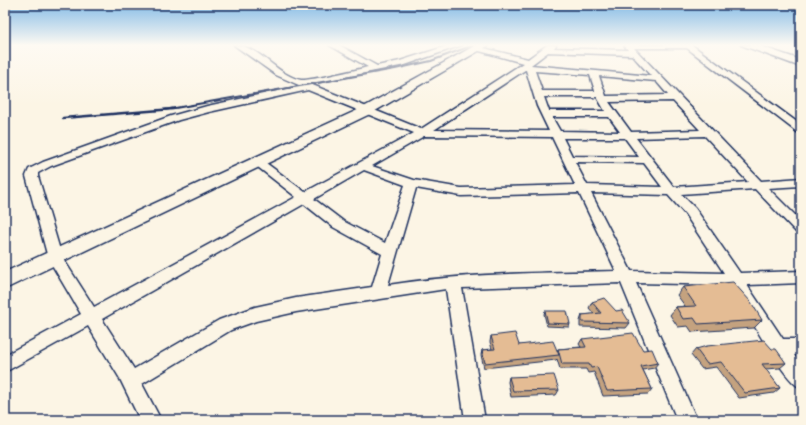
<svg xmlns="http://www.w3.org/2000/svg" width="806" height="425" font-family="'Comic Neue',sans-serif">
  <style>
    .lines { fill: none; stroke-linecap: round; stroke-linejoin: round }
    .minor-casing { stroke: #1b2f5e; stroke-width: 3 }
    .tertiary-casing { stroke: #1b2f5e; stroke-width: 3 }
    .minor { fill: #fcf5e5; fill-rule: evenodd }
    .tertiary { fill: #fcf5e5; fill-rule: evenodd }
    .rail-far1 { stroke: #1b2f5e; stroke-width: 2 }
    .rail { stroke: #1b2f5e; stroke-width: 2.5 }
    .wall { fill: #c4a27f; stroke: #1b2f5e }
    .building { fill: #e4bc94; stroke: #1b2f5e }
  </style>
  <rect width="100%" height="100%" fill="#fcf5e5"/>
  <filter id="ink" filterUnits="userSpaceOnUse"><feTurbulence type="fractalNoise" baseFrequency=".025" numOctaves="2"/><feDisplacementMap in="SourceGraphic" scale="8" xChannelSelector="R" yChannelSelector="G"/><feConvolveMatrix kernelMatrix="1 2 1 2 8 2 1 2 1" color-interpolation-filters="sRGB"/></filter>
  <g filter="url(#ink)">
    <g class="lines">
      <!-- minor casing -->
      <g class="minor-casing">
        <path id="minor" d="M234 45C259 45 276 75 301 80 309 81 356 70 368 67L329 45H339L377 66 400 61 450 45H462L405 65 310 84 421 129 523 63 476 50V46L528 59 547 45H556L554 48 628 50 624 45H692L801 125V133L797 132 687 48H634L761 181 801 178V186L768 188 801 221V234L796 232 755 189 681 194 695 208 740 273 801 271V283L747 285 783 339H801V355H794L801 364V388C783 381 743 305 731 285L636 283 697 420H677L621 283 462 288 485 420H465L446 289 296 312 256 321 231 330 142 384 161 420H140L119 377 88 326 5 372V355L81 314 48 258 26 176 29 169 43 162 171 116 207 106 301 86 276 75ZM548 52 632 55 651 76 531 65ZM525 70H526L537 106 549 131 434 130ZM535 71 590 75 595 91H542ZM599 76 656 81 668 95 606 96ZM308 90 414 133 305 192 262 160H254L252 162 254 164 296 197 94 307 62 257 38 176V173L51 166 179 120 209 112ZM544 97H597L605 111H549ZM673 101 700 130 631 132 609 102ZM552 117H609L620 132 560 131ZM424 136 552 137 575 185 461 188 414 180 372 166ZM705 136 748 182 674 187 636 138ZM563 138H625L639 157 572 156ZM575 162 644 163 662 187 587 185ZM364 170 405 185 385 243 343 221 314 199ZM416 188 461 196 579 193 616 271C539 273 463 273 388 285ZM591 193 668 195 685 214 724 273 631 271ZM304 204 333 227 382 254 372 287 296 298 255 307 219 320 134 369 102 319Z"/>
      </g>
      <!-- tertiary casing -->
      <g class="tertiary-casing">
        <g id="tertiary">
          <path d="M476 45H489L370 114 5 289V272L362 108Z"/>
          <path d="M741 45H757L801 60V67Z"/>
        </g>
      </g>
      <!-- minor -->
      <use href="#minor" class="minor"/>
      <!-- tertiary -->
      <use href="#tertiary" class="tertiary"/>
      <!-- rail-far1 -->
      <path class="rail-far1" d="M164 110 395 69 431 61 473 45"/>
      <!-- rail -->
      <path class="rail" d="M63 118 173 109"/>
    </g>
    <!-- wall -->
    <g class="wall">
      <path d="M683 287 762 320 754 328 692 332 688 326 678 327 670 315 676 307 685 306 677 295Z"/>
      <path d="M592 302 616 311 630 323 626 328 580 327V321L582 315 594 314 589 308Z"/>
      <path d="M545 311 570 324 569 327 547 326 544 314Z"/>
      <path d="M491 336 519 345 557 351 558 349 581 347 579 344 582 339 643 350 658 363 654 368 643 370 652 389 648 394 603 396 594 372 588 373 586 369H560L557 359 556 360 484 368 481 355 482 350 492 349 490 342Z"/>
      <path d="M696 349H772L786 363 780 368 765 369 780 388 774 393 739 398 716 367 702 369 691 355Z"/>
      <path d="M509 377 559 390 556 395 511 397 508 382Z"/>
    </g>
    <!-- building -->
    <g class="building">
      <path d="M733 282 751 302 762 320 698 324 694 318 683 319 676 307 696 306 683 287Z"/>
      <path d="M604 298 616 311 622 310 630 323 582 322V315L601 313 592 302Z"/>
      <path d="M545 311H567L570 324 548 323Z"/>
      <path d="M515 333 519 345 553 341 559 355 485 363 482 350 495 349 491 336Z"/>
      <path d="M633 333 643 350 652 349 658 363 641 366 652 389 607 391 597 367 591 368 589 364H562L558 349 586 347 582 339Z"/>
      <path d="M764 340 772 349H776L786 363 762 364 780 388 745 393 721 362 707 364 696 349 707 346Z"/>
      <path d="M554 375 559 390 513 391 509 377Z"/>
    </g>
  </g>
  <!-- sky -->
  <linearGradient id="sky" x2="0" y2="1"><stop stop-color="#80b9e6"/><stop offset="0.43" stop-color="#fefaf3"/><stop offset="1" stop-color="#fefaf3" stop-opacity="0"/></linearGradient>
  <rect width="806" height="105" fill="url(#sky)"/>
  <!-- margin -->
  <rect width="806" height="425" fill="none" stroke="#fcf5e5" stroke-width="20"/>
  <rect x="10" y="10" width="786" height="405" fill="none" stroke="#1b2f5e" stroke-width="1.5" filter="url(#ink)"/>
</svg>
